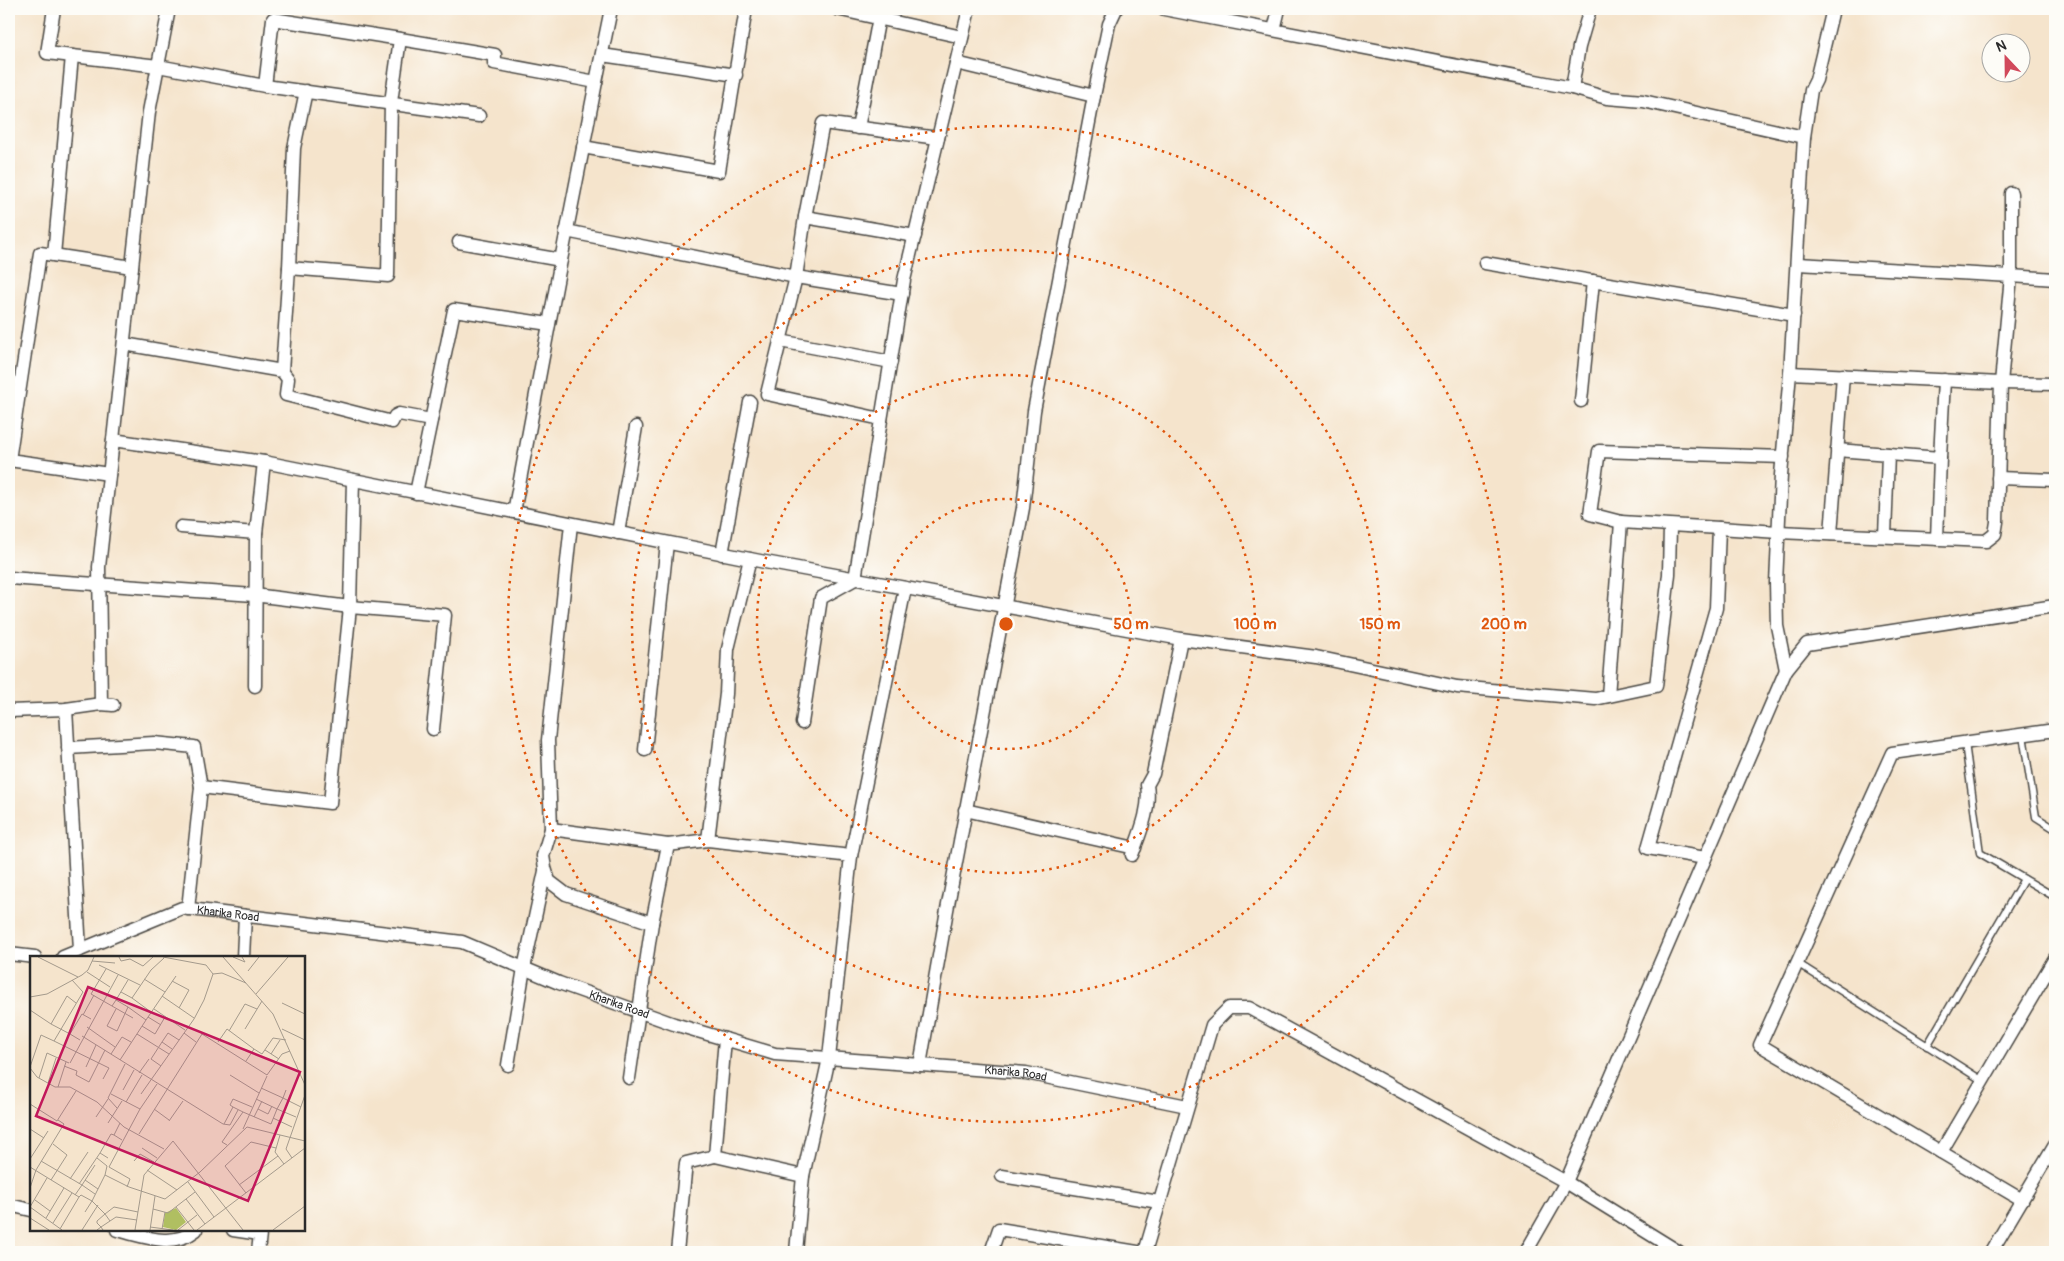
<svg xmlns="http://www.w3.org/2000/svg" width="2064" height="1261" font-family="Pangolin,sans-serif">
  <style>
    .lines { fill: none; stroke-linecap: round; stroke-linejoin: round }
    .service-casing { stroke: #494743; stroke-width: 9 }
    .minor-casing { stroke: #494743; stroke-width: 15 }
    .service { stroke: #fff; stroke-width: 6 }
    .minor { stroke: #fff; stroke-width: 12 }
    .ring { fill: none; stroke: #df570e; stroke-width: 2.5; stroke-dasharray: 2.5 5 }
    .labels { text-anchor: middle; stroke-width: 4.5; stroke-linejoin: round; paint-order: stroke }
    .street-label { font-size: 12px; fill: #2b2b2b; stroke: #fdfcf7 }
    .inset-road { fill: none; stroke: #a49a8c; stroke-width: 1 }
    .view { fill: #c2185b; fill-opacity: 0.15; stroke: #c2185b; stroke-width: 2.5 }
    .inset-edge { fill: none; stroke: #2b2b2b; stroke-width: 2.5 }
    .centre { fill: #df570e; stroke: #fdfcf7; stroke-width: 2.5 }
    .ring-label { font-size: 15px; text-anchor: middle; font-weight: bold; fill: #df570e; stroke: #fdfcf7; stroke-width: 4.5; stroke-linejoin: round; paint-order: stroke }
  </style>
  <rect width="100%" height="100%" fill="#fdfcf7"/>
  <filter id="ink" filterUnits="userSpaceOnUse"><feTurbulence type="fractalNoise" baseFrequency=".02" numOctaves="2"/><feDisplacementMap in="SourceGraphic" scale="10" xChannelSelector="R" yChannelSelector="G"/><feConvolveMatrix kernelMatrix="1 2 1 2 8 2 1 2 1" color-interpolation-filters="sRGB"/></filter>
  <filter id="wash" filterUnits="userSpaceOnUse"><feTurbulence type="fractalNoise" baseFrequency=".0096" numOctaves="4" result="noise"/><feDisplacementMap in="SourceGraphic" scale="20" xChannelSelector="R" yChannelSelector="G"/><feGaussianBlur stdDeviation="1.12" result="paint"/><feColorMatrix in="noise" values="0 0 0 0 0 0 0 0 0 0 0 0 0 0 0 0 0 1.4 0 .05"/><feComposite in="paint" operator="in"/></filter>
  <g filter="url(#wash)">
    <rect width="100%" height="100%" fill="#f5e4cc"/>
  </g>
  <g filter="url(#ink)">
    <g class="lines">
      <!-- service casing -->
      <g class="service-casing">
        <g id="service">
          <path d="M2023 735 2036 817 2055 829"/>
          <path d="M1965 743 1980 853 2055 897"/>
          <path d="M1797 963 1983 1081"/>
          <path d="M1927 1046 2024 879"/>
        </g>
      </g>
      <!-- minor casing -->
      <g class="minor-casing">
        <g id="minor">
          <path d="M54 9 47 53 158 66 265 86 479 116"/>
          <path d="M837 9 962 37"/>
          <path d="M1164 9 1572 88 1607 98 1643 101 1804 137 1811 90 1816 80 1833 9"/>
          <path d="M1274 30 1279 9"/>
          <path d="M400 39 495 55 494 63 596 82 561 260 514 512"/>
          <path d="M602 55 736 75"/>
          <path d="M956 63 1094 96"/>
          <path d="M596 82 611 9"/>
          <path d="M265 86 273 19 400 39 391 102 388 276 289 268 294 148 306 91"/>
          <path d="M1572 88 1579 47 1590 9"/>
          <path d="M858 128 879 17"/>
          <path d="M583 147 719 171 746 9"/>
          <path d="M2011 193V276L2055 279"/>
          <path d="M805 217 823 123 938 138"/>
          <path d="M566 231 796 277 902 294"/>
          <path d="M459 242 561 260"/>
          <path d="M54 255 72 56"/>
          <path d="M1485 263 1794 315"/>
          <path d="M1798 264 2011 276 2001 383 2055 384"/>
          <path d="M780 341 891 362"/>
          <path d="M124 344 282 371 288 379 286 395 290 396 392 422 395 416 399 414 431 420"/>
          <path d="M282 371 289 268"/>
          <path d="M1581 401 1593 281"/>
          <path d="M881 419 767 394 796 277 805 217 915 236"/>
          <path d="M113 440 264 462 765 562 1181 639 1316 657 1457 687 1595 699 1656 686 1669 574 1670 526"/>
          <path d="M1837 450 1940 458 1944 380"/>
          <path d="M109 474 9 460 40 253 132 267"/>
          <path d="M1998 478 2055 480"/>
          <path d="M416 493 454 310 549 324"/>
          <path d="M1621 522 1590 514 1599 451 1783 457"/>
          <path d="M571 524 548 740 551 829 543 856 545 868 549 881 566 894 652 923"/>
          <path d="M181 527 256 533"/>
          <path d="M1719 528 1778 532 1986 541 1995 534 1997 522 2001 383 1790 373"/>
          <path d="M618 533 636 427"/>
          <path d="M1831 534 1843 375"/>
          <path d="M1885 536 1888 454"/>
          <path d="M1937 539 1940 458"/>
          <path d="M722 554 750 402"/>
          <path d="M9 578 254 595 350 607 445 615 433 729"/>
          <path d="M1786 670 1777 626 1776 583 1781 475 1790 373 1804 137"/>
          <path d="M255 686 256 533 264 462"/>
          <path d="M1608 696 1621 522 1719 528 1716 608 1648 848 1705 858"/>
          <path d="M101 704 99 567 149 112 169 9"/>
          <path d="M66 709 80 950"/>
          <path d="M9 711 66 709 101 704 113 705"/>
          <path d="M802 723 821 598 855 579 904 280 969 9"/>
          <path d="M68 748 154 743 194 747 201 787 188 909"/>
          <path d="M645 750 667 543"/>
          <path d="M201 787 330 803 350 607 353 480"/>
          <path d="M965 810 1135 848"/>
          <path d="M551 829 668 845 708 840 851 856 829 1058 803 1176 796 1252"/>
          <path d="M708 840 726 694 728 649 750 559"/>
          <path d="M1132 855C1140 833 1151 808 1147 785L1153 774 1181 639"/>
          <path d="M851 856 905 588"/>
          <path d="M9 954 35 957"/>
          <path id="s1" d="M63 957 182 908 462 942 559 983 674 1024 775 1054 1026 1073 1187 1106"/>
          <path d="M243 957 245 916"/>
          <path d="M725 1039 715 1156 803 1176"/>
          <path d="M508 1065 524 968 545 871"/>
          <path d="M920 1065 947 910 1023 508 1034 411 1094 96 1109 24 1116 9"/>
          <path d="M629 1078 652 923 668 845"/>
          <path d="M1941 1152 2055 958"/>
          <path d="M1002 1176 1159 1202"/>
          <path d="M2022 1200 1760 1045 1892 753 2055 730"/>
          <path d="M9 1205 31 1210"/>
          <path d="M117 1230C143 1236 172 1249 196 1230"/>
          <path d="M233 1230 260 1234 258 1252"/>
          <path d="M677 1252 686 1163 715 1156"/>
          <path d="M991 1252 999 1229 1137 1252"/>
          <path d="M1145 1252 1212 1025 1229 1008H1249L1566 1182 1679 1252"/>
          <path d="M1526 1252 1566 1182 1786 670 1807 644 2055 606"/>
          <path d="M1991 1252 2055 1144"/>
        </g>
      </g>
      <!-- service -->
      <use href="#service" class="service"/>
      <!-- minor -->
      <use href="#minor" class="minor"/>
    </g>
  </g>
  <!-- distance rings -->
  <g class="ring">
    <circle cx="1006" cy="624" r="125"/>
    <circle cx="1006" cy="624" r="249"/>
    <circle cx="1006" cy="624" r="374"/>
    <circle cx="1006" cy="624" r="498"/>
  </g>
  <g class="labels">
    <!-- street labels -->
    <g class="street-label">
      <text dy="4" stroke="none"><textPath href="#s1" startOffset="175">Kharika Road</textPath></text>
      <text dy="4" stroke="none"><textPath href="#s1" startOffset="580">Kharika Road</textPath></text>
      <text dy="4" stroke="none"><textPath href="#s1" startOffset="985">Kharika Road</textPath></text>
    </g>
  </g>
  <!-- overview -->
  <g transform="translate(30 956)">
    <rect width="275" height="275" fill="#f5e4cc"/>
    <path d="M146 252 156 266 146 274 133 271 135 257Z" fill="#b0bf61"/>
    <path class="inset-road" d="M8 1 48 21M89 1 91 5 100 3 113 10 123 1M133 1 176 9 183 18 192 17 216 27M193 1 243 58 275 129M203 1 215 6 212 1M62 5 85 7M69 9 110 29M76 13 61 38 103 62M218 15 229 1M57 16 80 31M114 23 135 36M142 25 159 34 149 52M91 36 102 42 121 14 134 2M226 38 258 1M132 40 164 62M0 41 17 38 52 19 58 14 64 1M102 42 121 56M86 44 98 24M252 47 275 58M82 50 86 44 98 51 87 75 77 70 86 53M124 53 155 74M0 54 21 68 37 40 46 47M53 59 64 39M118 61 131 69M116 64 146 20M21 68 40 78M112 70 125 78 135 61M57 71 85 91M215 73 232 45M252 73 275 84M199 75 215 48 227 53M154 77 166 86M107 78 139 98M52 80 193 168 200 169 208 154M50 84 40 78 52 58 61 63M24 85 79 112 73 123M132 86 138 77 149 84M188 86 197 73 224 93 216 105M224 93 232 98 243 82 256 84M235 94 249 103M81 98 92 81 101 86M241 98 250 84M90 104 116 64 98 51M40 107 88 19M34 110 47 115 46 119 59 126 75 94M131 110 121 103 132 86 142 93M0 111 11 79 24 85 53 36 42 24M56 111 66 89M0 112 7 121 25 131H40L67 146 94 171 134 193M109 117 119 103M200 119 229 137M9 122 17 97 39 107M18 127 26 102M28 131 36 106M231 132 253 142 247 153 266 161M93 134 104 114M256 134 253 142 271 151M81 138 110 153 79 211 100 223 97 231M111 138 164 63 174 44 183 18M96 146 112 119M0 148 27 165 46 135M203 151 200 149 203 143 222 151M87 152 78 142 95 108M110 153 127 128M124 153 139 164M228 153 238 158 242 150M213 156 241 168 247 153 226 143M66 161 78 143M224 161 232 145M243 162 262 171M139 165 153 145M78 167 92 145M90 167 84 179 92 184M194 168 203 151 213 156 192 186 197 189M0 173 14 182M213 173 237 120M109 178 172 78 237 119 252 98 260 95M250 179 245 196 254 208M112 192 127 202M70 197 81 178 84 179M67 202 77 210 75 219M262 202 256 193 275 139M0 203 18 175M11 205 52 229 65 209M104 205 110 198 124 206M0 211 49 241 51 239 62 245 55 256M117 214 147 234M40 223 58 196M21 224 37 199 23 188M55 224 68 233M158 226 184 261M49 228 70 197 78 202M209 229 248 200M0 232 6 214 34 168 28 164M216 237 195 210 221 186 246 192M45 239 52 229 65 238M156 243 175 268M5 244 20 255M0 251 32 274M0 251 17 222M146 251 164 274M123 253 138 257 165 236M108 256 84 251 75 258 62 245 75 219 99 231 135 243 170 216 217 171 275 185M0 262 19 274M16 262 34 232M80 265 86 261 107 264M23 267 42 237M120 271 143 274M30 273 49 241M132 273 135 256M52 274 68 249M67 274 71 271 80 265 75 258 67 265V267L71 271 73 274M105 274 114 219 143 185 213 274M120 274 125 240M148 274 167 259M167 274 275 192M243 274 275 250"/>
    <path class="view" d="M58 31 270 116 218 245 6 160Z"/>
    <rect width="275" height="275" class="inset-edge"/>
  </g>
  <circle cx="1006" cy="624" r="8" class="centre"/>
  <g class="ring-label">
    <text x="1131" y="629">50 m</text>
    <text x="1255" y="629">100 m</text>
    <text x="1380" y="629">150 m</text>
    <text x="1504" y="629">200 m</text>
  </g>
  <!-- margin -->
  <rect width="2064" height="1261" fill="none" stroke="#fdfcf7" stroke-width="30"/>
  <!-- north arrow -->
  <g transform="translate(2006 58) rotate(338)"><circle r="24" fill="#fdfcf7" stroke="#a9a8a5"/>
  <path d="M0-4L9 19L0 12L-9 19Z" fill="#d1495b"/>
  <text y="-8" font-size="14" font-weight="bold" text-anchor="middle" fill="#2b2b2b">N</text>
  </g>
</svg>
